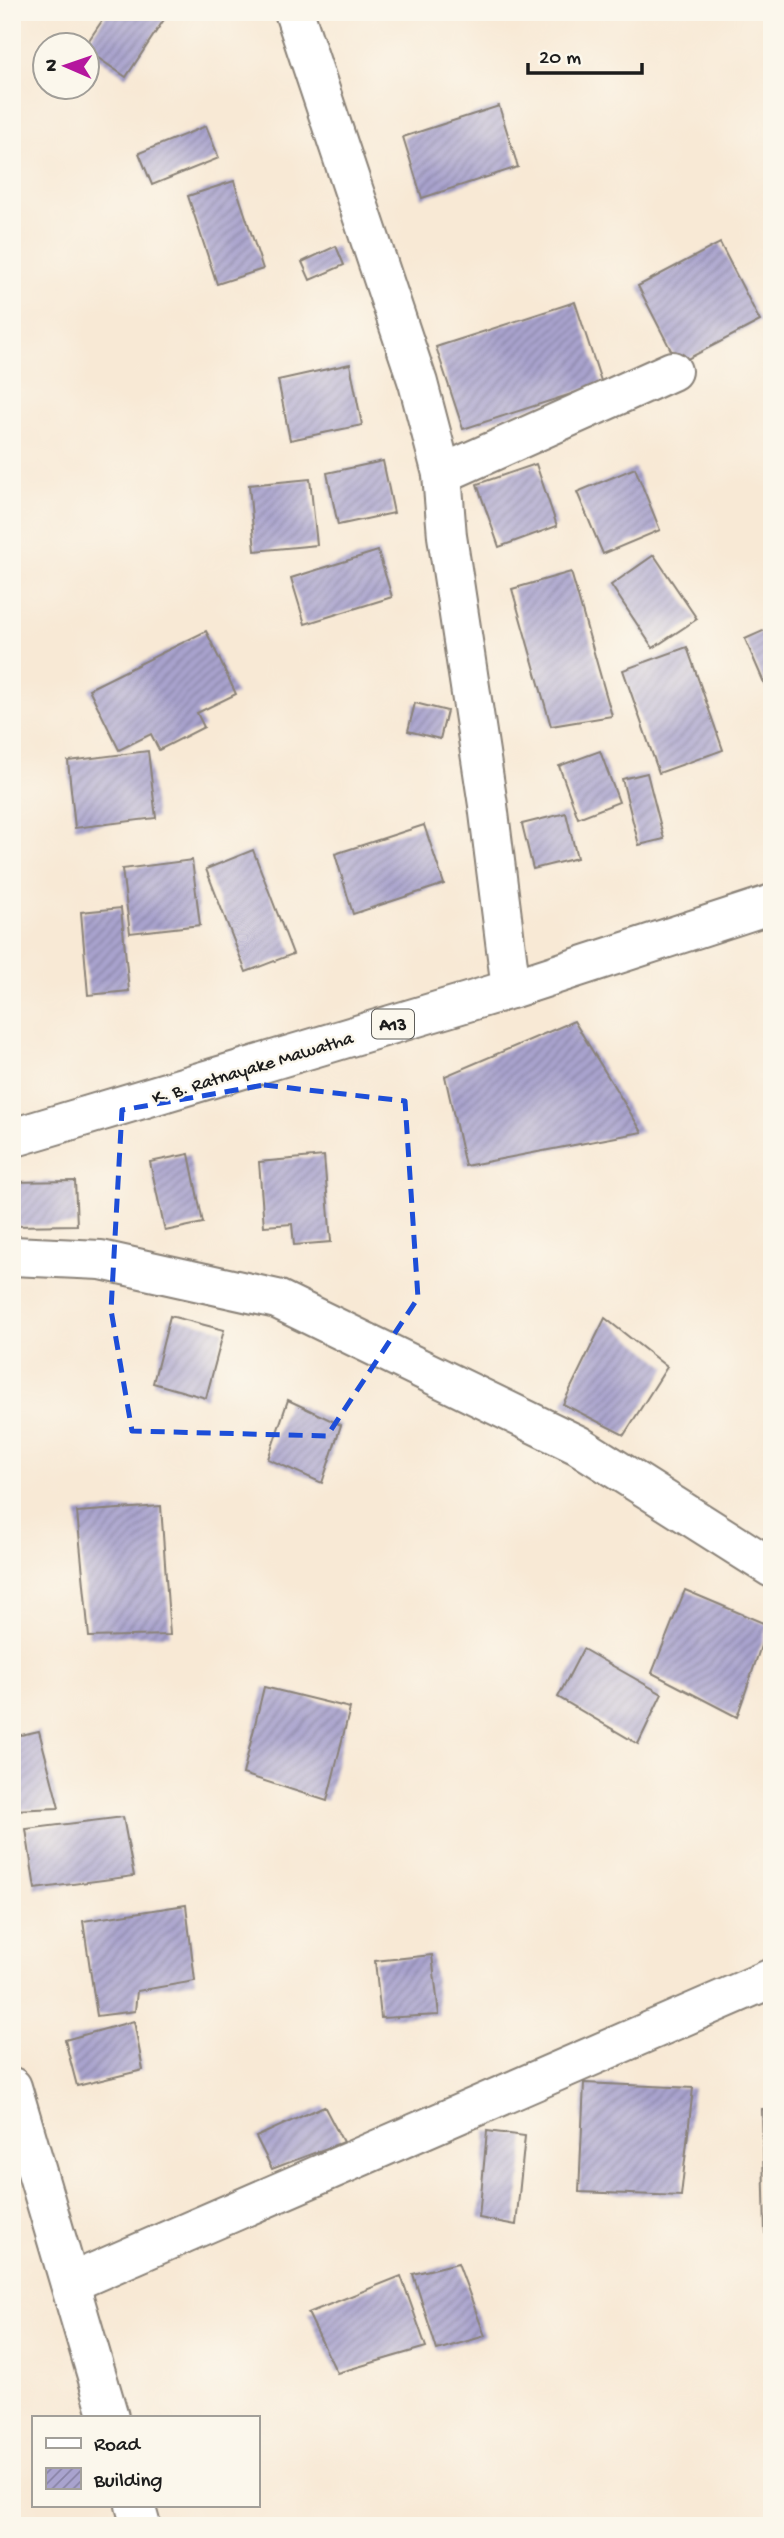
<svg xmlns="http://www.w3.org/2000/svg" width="784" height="2538" font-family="'Gochi Hand',sans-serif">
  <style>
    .building { fill: url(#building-hatch) }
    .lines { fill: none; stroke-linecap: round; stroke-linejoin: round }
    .minor-casing { stroke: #8a8278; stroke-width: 42 }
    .highway-casing { stroke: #8a8278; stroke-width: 42 }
    .minor { stroke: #fff; stroke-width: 38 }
    .highway { stroke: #fff; stroke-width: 38 }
    .marked { fill: none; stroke: #1d4ed8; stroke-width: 5; stroke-dasharray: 14 9; stroke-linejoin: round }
    .labels { text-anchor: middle; stroke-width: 5; stroke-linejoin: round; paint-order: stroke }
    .shield { fill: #fbf7ec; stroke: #5f5e5a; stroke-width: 2 }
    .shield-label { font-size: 18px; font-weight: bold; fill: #1c1c1c }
    .street-label { font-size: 19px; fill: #1c1c1c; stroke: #fbf7ec }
  </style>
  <defs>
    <pattern id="building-hatch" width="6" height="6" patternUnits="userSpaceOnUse" patternTransform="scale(1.75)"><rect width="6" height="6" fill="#a9a3ce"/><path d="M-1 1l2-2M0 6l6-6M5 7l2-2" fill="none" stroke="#8984a6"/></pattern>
  </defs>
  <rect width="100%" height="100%" fill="#fbf7ec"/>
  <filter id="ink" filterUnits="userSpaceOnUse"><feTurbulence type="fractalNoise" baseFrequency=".0143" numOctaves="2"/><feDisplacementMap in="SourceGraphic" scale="14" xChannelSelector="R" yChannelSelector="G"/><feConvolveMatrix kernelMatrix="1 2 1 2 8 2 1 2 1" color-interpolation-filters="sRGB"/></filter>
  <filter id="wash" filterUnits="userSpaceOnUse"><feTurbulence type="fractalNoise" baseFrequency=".00686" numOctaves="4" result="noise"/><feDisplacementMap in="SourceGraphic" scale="28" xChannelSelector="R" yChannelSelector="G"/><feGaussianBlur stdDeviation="1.57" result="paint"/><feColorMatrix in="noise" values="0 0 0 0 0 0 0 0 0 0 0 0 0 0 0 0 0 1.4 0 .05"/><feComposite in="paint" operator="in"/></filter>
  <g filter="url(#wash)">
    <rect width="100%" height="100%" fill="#f8e9d5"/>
    <g id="blocks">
      <!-- building -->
      <g class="building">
        <path d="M108 12H169L126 77 88 51 85 46Z"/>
        <path d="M499 106 518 167 422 198 403 137Z"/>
        <path d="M206 126 219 158 152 185 139 153Z"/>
        <path d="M234 181 263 269 217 284 188 196Z"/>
        <path d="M720 243 760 321 678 364 638 286Z"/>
        <path d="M336 246 344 265 310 280 302 262Z"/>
        <path d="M575 302 602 384 463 429 436 347Z"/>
        <path d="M350 364 362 425 290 440 278 380Z"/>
        <path d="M383 461 394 513 338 525 327 473Z"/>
        <path d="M536 464 557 526 499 547 477 484Z"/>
        <path d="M635 468 660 530 603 554 577 492Z"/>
        <path d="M310 479 317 545 255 551 249 485Z"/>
        <path d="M378 551 392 597 305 624 291 578Z"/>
        <path d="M654 555 697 619 653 648 611 585Z"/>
        <path d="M571 572 612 716 551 726 512 589Z"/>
        <path d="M772 627V701L745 639Z"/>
        <path d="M206 631 236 694 197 713 204 727 159 750 151 734 119 750 89 689Z"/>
        <path d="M687 647 723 750 659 773 623 670Z"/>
        <path d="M415 703 447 711 440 739 408 731Z"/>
        <path d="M148 751 156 818 75 828 68 761Z"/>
        <path d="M600 751 619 802 578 818 559 766Z"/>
        <path d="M647 773 664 839 639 845 622 779Z"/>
        <path d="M566 813 577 858 533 869 522 824Z"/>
        <path d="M424 825 444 884 353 914 335 854Z"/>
        <path d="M253 850 293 954 246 972 206 869Z"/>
        <path d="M192 860 200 925 130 933 122 869Z"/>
        <path d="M121 908 129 991 88 995 81 912Z"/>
        <path d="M574 1021 642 1132 465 1166 445 1076Z"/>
        <path d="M189 1154 203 1223 165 1231 150 1162Z"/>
        <path d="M324 1156 331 1242 294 1245 292 1224 264 1226 259 1162Z"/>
        <path d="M75 1181 77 1225 12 1226V1182Z"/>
        <path d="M170 1316 224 1330 206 1398 153 1383Z"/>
        <path d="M605 1318 667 1367 624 1435 563 1404Z"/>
        <path d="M288 1400 341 1425 322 1483 268 1459Z"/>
        <path d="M161 1506 170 1635 89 1637 77 1512Z"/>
        <path d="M685 1590 768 1625 737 1717 652 1673Z"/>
        <path d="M583 1649 662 1694 638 1744 558 1697Z"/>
        <path d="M264 1687 350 1708 327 1801 243 1774Z"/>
        <path d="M39 1731 59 1808 12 1810V1737Z"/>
        <path d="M123 1817 134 1876 35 1889 26 1829Z"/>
        <path d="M186 1905 195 1981 137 1991 135 2011 97 2016 83 1921Z"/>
        <path d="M432 1955 439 2015 381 2018 375 1961Z"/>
        <path d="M134 2021 143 2070 77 2086 65 2040Z"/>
        <path d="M584 2083 693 2088 681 2196 579 2192Z"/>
        <path d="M324 2106 343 2142 272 2169 256 2137Z"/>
        <path d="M762 2109H772V2232L765 2233Z"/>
        <path d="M487 2131 525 2136 516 2225 479 2218Z"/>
        <path d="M458 2263 485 2336 437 2350 413 2274Z"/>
        <path d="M401 2276 426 2347 337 2373 308 2313Z"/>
      </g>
    </g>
  </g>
  <g filter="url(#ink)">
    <use href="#blocks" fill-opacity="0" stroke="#8a8278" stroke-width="2"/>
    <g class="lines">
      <!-- minor casing -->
      <g class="minor-casing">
        <g id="minor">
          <path d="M294 12 418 383 442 474 447 536 488 805 511 989"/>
          <path d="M442 474 672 371"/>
          <path d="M12 1256 101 1260 277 1299 578 1445 772 1568"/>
          <path d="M12 2087 109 2417"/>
          <path d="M70 2283 772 1978"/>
          <path d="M135 2505 141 2526"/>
        </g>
      </g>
      <!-- highway casing -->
      <g class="highway-casing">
        <path id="highway" d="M12 1138 511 989 772 904"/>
      </g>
      <!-- minor -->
      <use href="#minor" class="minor"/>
      <!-- highway -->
      <use href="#highway" class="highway"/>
    </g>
  </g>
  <!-- marked area -->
  <path class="marked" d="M264 1085 405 1101 418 1298 327 1436 132 1431 111 1310 122 1110Z"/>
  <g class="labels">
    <!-- shield labels -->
    <rect class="shield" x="372" y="1009.5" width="42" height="29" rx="5"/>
    <g class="shield-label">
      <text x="393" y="1030">A13</text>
    </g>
    <!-- street labels -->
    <g class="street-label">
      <text transform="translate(252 1066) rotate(-17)" y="7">K. B. Ratnayake Mawatha</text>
    </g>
  </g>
  <!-- margin -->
  <rect width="784" height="2538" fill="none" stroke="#fbf7ec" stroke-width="42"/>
  <!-- legend -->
  <rect x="32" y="2416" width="228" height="91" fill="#fbf7ec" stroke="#a29f99" stroke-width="2"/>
  <rect x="46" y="2438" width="35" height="10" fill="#ffffff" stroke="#a29f99" stroke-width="2"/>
  <text x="94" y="2450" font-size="21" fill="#1c1c1c">Road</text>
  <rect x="46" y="2468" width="35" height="21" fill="url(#building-hatch)" stroke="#a29f99" stroke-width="2"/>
  <text x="94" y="2486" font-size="21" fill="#1c1c1c">Building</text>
  <!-- north arrow -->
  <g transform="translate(66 66) rotate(272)"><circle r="33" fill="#fbf7ec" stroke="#a29f99" stroke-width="2"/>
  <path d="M0-5L12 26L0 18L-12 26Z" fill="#b5179e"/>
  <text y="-10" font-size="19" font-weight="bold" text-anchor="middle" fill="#1c1c1c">N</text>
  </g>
  <!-- scale -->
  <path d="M528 63v10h114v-10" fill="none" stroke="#1c1c1c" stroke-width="3.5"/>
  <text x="539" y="63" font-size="21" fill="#1c1c1c" stroke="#fbf7ec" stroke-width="5" paint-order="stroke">20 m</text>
</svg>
